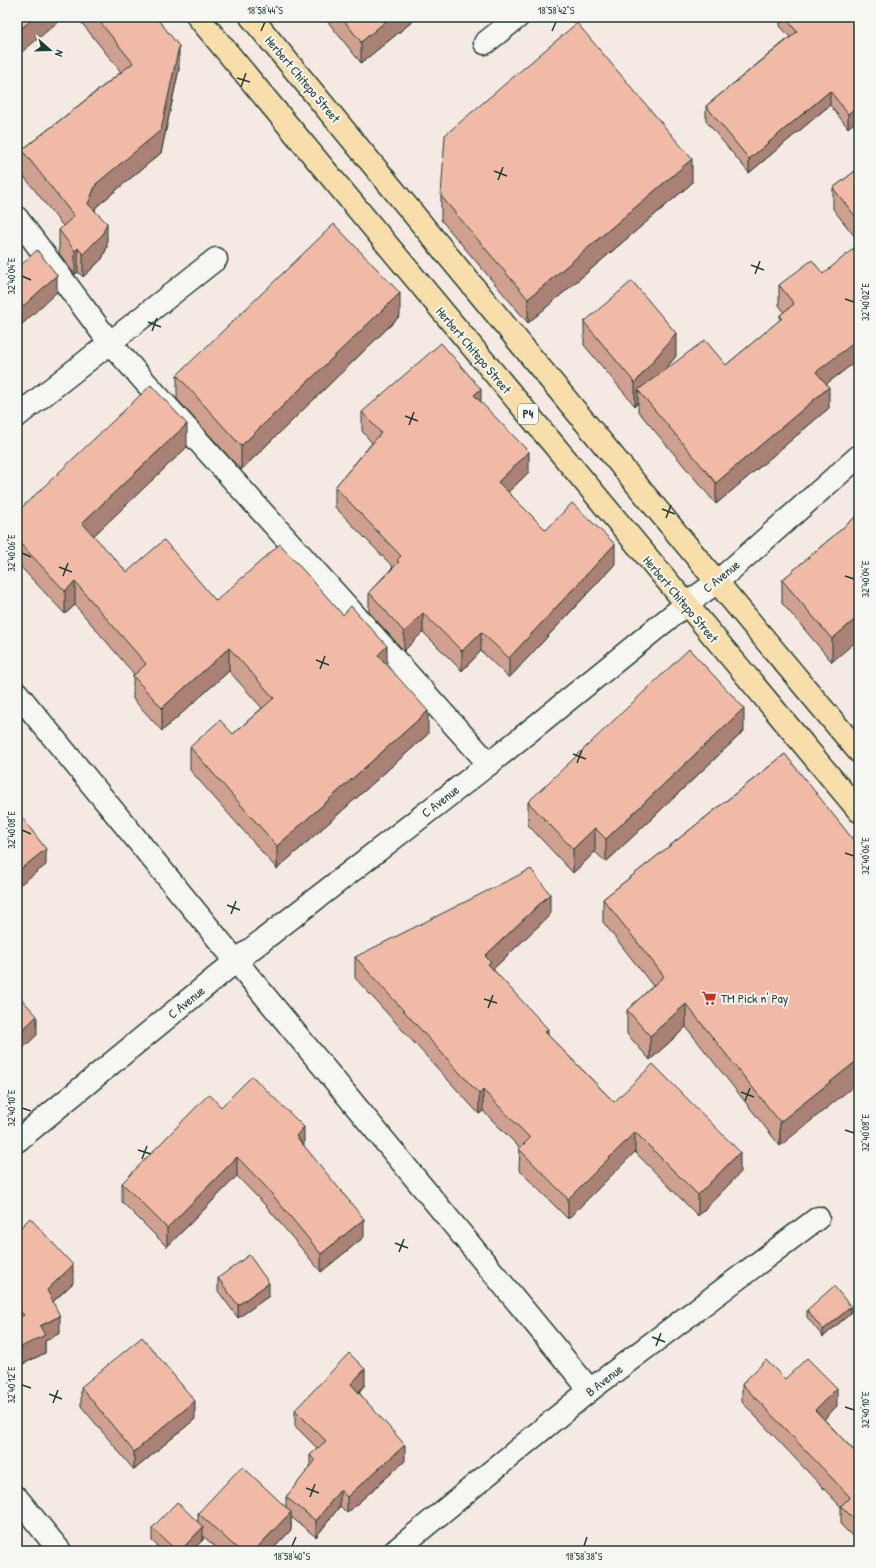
<svg xmlns="http://www.w3.org/2000/svg" width="876" height="1568" font-family="'Patrick Hand',sans-serif">
  <style>
    .lines { fill: none; stroke-linecap: round; stroke-linejoin: round }
    .minor-casing { stroke: #1f3d34; stroke-width: 25 }
    .trunk-casing { stroke: #1f3d34; stroke-width: 25 }
    .minor { stroke: #f6f6f2; stroke-width: 22 }
    .trunk { stroke: #f8deab; stroke-width: 22 }
    .wall { fill: #cfa08f; stroke: #1f3d34 }
    .shaded-wall { fill: #a98274; stroke: #1f3d34 }
    .building { fill: #f1baa6; stroke: #1f3d34 }
    .ticks { fill: none; stroke: #1f3d34; stroke-width: 1.5 }
    .labels { text-anchor: middle; stroke-width: 4; stroke-linejoin: round; paint-order: stroke }
    .shield { fill: #f6f6f2; stroke: #60746d; stroke-width: 1 }
    .shield-label { font-size: 12px; font-weight: bold; fill: #1f3d34 }
    .street-label { font-size: 13px; fill: #1f3d34; stroke: #f6f6f2 }
    .poi-label { font-size: 13px; fill: #1f3d34; stroke: #f6f6f2; text-anchor: start }
    .neatline { fill: none; stroke: #1f3d34; stroke-width: 1.5 }
    .ticks-label { font-size: 10px; text-anchor: middle; fill: #1f3d34 }
  </style>
  <rect width="100%" height="100%" fill="#f5eae3"/>
  <filter id="ink" filterUnits="userSpaceOnUse"><feTurbulence type="fractalNoise" baseFrequency=".025" numOctaves="2"/><feDisplacementMap in="SourceGraphic" scale="8" xChannelSelector="R" yChannelSelector="G"/><feConvolveMatrix kernelMatrix="1 2 1 2 8 2 1 2 1" color-interpolation-filters="sRGB"/></filter>
  <g filter="url(#ink)">
    <g class="lines">
      <!-- minor casing -->
      <g class="minor-casing">
        <g id="minor">
          <path d="M485 43 518 17"/>
          <path d="M17 218 110 343 489 764"/>
          <path d="M17 416 216 259"/>
          <path d="M17 693 236 961 590 1390"/>
          <path d="M17 1141 236 961 489 764 685 605 717 582 859 456"/>
          <path d="M17 1498 60 1551"/>
          <path d="M395 1551 590 1390 818 1218"/>
        </g>
      </g>
      <!-- trunk casing -->
      <g class="trunk-casing">
        <g id="trunk">
          <path d="M198 17C419 281 637 548 859 811"/>
          <path d="M251 17 717 582 859 752"/>
        </g>
      </g>
      <!-- minor -->
      <use href="#minor" class="minor"/>
      <!-- trunk -->
      <use href="#trunk" class="trunk"/>
    </g>
    <!-- wall -->
    <g class="wall">
      <path d="M77 17H156L179 69 161 153 96 207 95 211 107 247 102 259 83 277 78 272 75 275 59 253V230L63 226 22 174V150L121 72Z"/>
      <path d="M324 17H418L361 63Z"/>
      <path d="M780 17H859L848 128 830 105 749 173 706 121V106L790 37 780 26Z"/>
      <path d="M859 168V242L833 209V188Z"/>
      <path d="M692 183 528 323 441 220V196Z"/>
      <path d="M823 274 859 359 826 384 829 408 716 504 638 411V402L635 406 584 345V322L676 356 664 371 726 365 780 320V315L784 312 779 305V285Z"/>
      <path d="M400 316 241 470 177 399V375Z"/>
      <path d="M481 403 529 472 508 492 546 530 615 564 509 678 481 651 462 671 423 632 404 651 369 612V592L393 567 335 507V487L372 443 362 431V412Z"/>
      <path d="M187 447 93 536 127 572 216 601 387 665 428 734 277 869 190 770V747L233 734 262 708 229 671 162 731 133 699V676L134 674 75 605 65 614 17 563V512Z"/>
      <path d="M859 514 832 662 782 603V580Z"/>
      <path d="M744 731 606 862 595 852 573 873 528 825V802Z"/>
      <path d="M785 754 780 1146 686 1027 650 1060 627 1034V1010L653 986 603 922V899Z"/>
      <path d="M550 915 493 969 548 1035 614 1102 740 1173 698 1216 635 1152 568 1219 519 1170 520 1148 483 1111 479 1114 355 978V957Z"/>
      <path d="M221 1107 304 1146 364 1237 321 1272 266 1206 237 1176 167 1247 122 1202V1183Z"/>
      <path d="M17 1231 73 1283 53 1302 60 1333 45 1341V1353L21 1365 17 1358Z"/>
      <path d="M218 1278 269 1296 238 1318 218 1291Z"/>
      <path d="M807 1310 851 1313 823 1337 807 1317Z"/>
      <path d="M785 1379 837 1406 824 1419 859 1456V1543L841 1525V1507L742 1402V1384Z"/>
      <path d="M365 1385 359 1392 405 1461 347 1513 340 1506 316 1537 291 1517V1530L271 1551H220L203 1536V1540L192 1551H163L152 1541V1528L198 1523V1513L286 1507V1497L310 1468V1455L318 1449 295 1426V1410Z"/>
      <path d="M81 1387 195 1419 134 1470 81 1406Z"/>
    </g>
    <!-- shaded-wall -->
    <g class="shaded-wall">
      <path d="M35 17H64L17 56V32Z"/>
      <path d="M391 17H418L361 63V42Z"/>
      <path d="M179 46V69L161 153 96 207 88 228V204L96 184Z"/>
      <path d="M830 91V105L749 173V159Z"/>
      <path d="M859 105V119L848 128V114Z"/>
      <path d="M692 159V183L528 323V299Z"/>
      <path d="M107 223V247L102 259 83 277V254Z"/>
      <path d="M78 248V272L75 275V251Z"/>
      <path d="M57 275V292L17 329V312Z"/>
      <path d="M400 293V316L241 470V446Z"/>
      <path d="M859 322V359L816 392V372Z"/>
      <path d="M676 333V356L643 396 638 390V402L635 406V383Z"/>
      <path d="M829 387V408L716 504V483Z"/>
      <path d="M481 389V409L474 395Z"/>
      <path d="M187 424V447L82 547V523Z"/>
      <path d="M529 452V472L498 502V482Z"/>
      <path d="M615 544V564L509 678V658Z"/>
      <path d="M75 582V605L65 614V591Z"/>
      <path d="M423 613V632L404 651V632Z"/>
      <path d="M859 616V639L832 662V639Z"/>
      <path d="M481 632V651L462 671V651Z"/>
      <path d="M387 646V669L378 655Z"/>
      <path d="M229 648V671L162 731V708Z"/>
      <path d="M744 708V731L606 862V839Z"/>
      <path d="M428 711V734L277 869V846Z"/>
      <path d="M595 828V852L573 873V849Z"/>
      <path d="M46 849V865L17 887V872Z"/>
      <path d="M550 894V915L491 971 485 956Z"/>
      <path d="M686 1004V1027L650 1060V1036Z"/>
      <path d="M37 1016V1035L17 1054V1035Z"/>
      <path d="M548 1029V1050L545 1032Z"/>
      <path d="M859 1059V1082L780 1146V1122Z"/>
      <path d="M483 1090V1111L479 1114V1094Z"/>
      <path d="M304 1127V1146L296 1136Z"/>
      <path d="M635 1132V1152L568 1219V1199Z"/>
      <path d="M740 1152V1173L698 1216V1195Z"/>
      <path d="M237 1157V1176L167 1247V1228Z"/>
      <path d="M364 1219V1237L321 1272V1254Z"/>
      <path d="M73 1265V1283L47 1307V1290Z"/>
      <path d="M269 1283V1296L238 1318V1305Z"/>
      <path d="M851 1307V1313L823 1337V1330Z"/>
      <path d="M60 1316V1333L45 1341V1353L21 1365V1347L40 1326Z"/>
      <path d="M365 1369V1385L351 1400V1384Z"/>
      <path d="M837 1388V1406L815 1429V1410Z"/>
      <path d="M195 1401V1419L134 1470V1452Z"/>
      <path d="M405 1445V1461L347 1513V1497Z"/>
      <path d="M340 1490V1506L316 1537V1521Z"/>
      <path d="M291 1512V1530L271 1551H254Z"/>
      <path d="M203 1527V1540L192 1551H180Z"/>
    </g>
    <!-- building -->
    <g class="building">
      <path d="M17 17H35L17 32Z"/>
      <path d="M96 17H156L179 46 161 130 96 184 88 204 107 223 102 235 83 254 78 248 75 251 59 230 74 216 22 150 133 63Z"/>
      <path d="M341 17H391L361 42Z"/>
      <path d="M785 17H859V105L848 114 830 91 749 159 706 106 797 32Z"/>
      <path d="M577 23 692 159 528 299 441 196 445 135Z"/>
      <path d="M859 168V221L833 188Z"/>
      <path d="M334 224 400 293 241 446 177 375Z"/>
      <path d="M859 244V339L816 372 829 387 716 483 638 390 705 340 726 365 782 318 780 315 794 304 779 285 812 260 823 274Z"/>
      <path d="M37 250 57 275 17 312V269Z"/>
      <path d="M632 281 676 333 635 383 584 322Z"/>
      <path d="M441 343 481 389 474 395 529 452 498 482 546 530 572 503 615 544 509 658 481 632 462 651 423 613 404 632 369 592 399 562 397 560 401 556 335 487 381 433 362 412Z"/>
      <path d="M151 385 187 424 82 523 127 572 164 540 216 601 280 544 343 615 351 606 387 646 378 655 428 711 277 846 190 747 220 720 233 734 274 698 229 648 162 708 133 676 146 664 75 582 65 591 17 540V512Z"/>
      <path d="M859 514V616L832 639 782 580Z"/>
      <path d="M689 649 744 708 606 839 595 828 573 849 528 802Z"/>
      <path d="M785 754 859 847V1059L780 1122 686 1004 650 1036 627 1010 664 976 603 899Z"/>
      <path d="M17 811 46 849 17 872Z"/>
      <path d="M531 869 550 894 485 956 491 962 488 964 548 1029 545 1032 614 1102 653 1064 740 1152 698 1195 635 1132 568 1199 519 1149 530 1138 483 1090 479 1094 355 957Z"/>
      <path d="M17 994 37 1016 17 1035Z"/>
      <path d="M252 1076 304 1127 296 1136 364 1219 321 1254 266 1187 237 1157 167 1228 122 1183 209 1094 221 1107Z"/>
      <path d="M30 1218 73 1265 47 1290 60 1316 40 1326 45 1335 21 1347 17 1340V1319L24 1315 17 1308V1231Z"/>
      <path d="M249 1255 269 1283 238 1305 218 1278Z"/>
      <path d="M834 1286 851 1307 823 1330 807 1310Z"/>
      <path d="M142 1337 195 1401 134 1452 81 1387Z"/>
      <path d="M349 1353 365 1369 351 1384 405 1445 347 1497 340 1490 316 1521 286 1497 315 1461 310 1455 326 1441 295 1410Z"/>
      <path d="M807 1358 837 1388 815 1410 859 1456V1524L841 1506 850 1497 742 1384 766 1360 785 1379Z"/>
      <path d="M242 1466 291 1512 254 1551H240L198 1513Z"/>
      <path d="M177 1502 203 1527 180 1551H177L152 1528Z"/>
    </g>
  </g>
  <!-- ticks -->
  <path class="ticks" d="M261 31 265 22M552 31 556 22M237 78 250 82M241 87 246 73M494 171 507 176M498 180 503 167M751 265 764 270M755 274 760 261M22 276 31 280M845 299 854 302M148 322 161 327M152 331 157 318M405 416 418 421M409 425 414 412M662 509 675 514M666 518 671 505M22 553 31 557M59 567 72 572M63 576 68 563M845 576 854 579M316 660 329 665M320 669 325 656M573 754 586 759M577 763 582 750M22 830 31 834M845 853 854 856M227 905 240 910M231 914 236 901M484 999 497 1003M488 1008 493 995M741 1092 754 1097M745 1101 750 1088M22 1108 31 1111M845 1130 854 1133M138 1150 151 1154M142 1159 147 1146M395 1243 408 1248M399 1252 404 1239M652 1337 665 1342M656 1346 661 1333M22 1385 31 1388M49 1394 62 1399M53 1403 58 1390M845 1407 854 1410M306 1488 319 1493M310 1497 315 1484M292 1546 296 1537M584 1546 587 1537"/>
  <!-- icons -->
  <defs>
    <g id="supermarket-bare" transform="scale(1.2)"><path d="M-6-5.5h2.5l.6 2H6L4.5 2H-2.5L-4.4-4H-6ZM-1.5 3.2a1.3 1.3 0 1 0 .1 0ZM3 3.2a1.3 1.3 0 1 0 .1 0Z" fill="#c8321e" stroke="#f6f6f2" stroke-width="2.5" paint-order="stroke"/></g>
  </defs>
  <g fill-rule="evenodd">
    <use href="#supermarket-bare" x="709" y="998"/>
  </g>
  <g class="labels">
    <!-- shield labels -->
    <rect class="shield" x="518" y="404" width="20" height="20" rx="3"/>
    <g class="shield-label">
      <text x="528" y="418">P4</text>
    </g>
    <!-- street labels -->
    <g class="street-label">
      <text transform="translate(303 79) rotate(50)" y="5">Herbert Chitepo Street</text>
      <text transform="translate(474 350) rotate(50)" y="5">Herbert Chitepo Street</text>
      <text transform="translate(721 576) rotate(-39)" y="5">C Avenue</text>
      <text transform="translate(681 599) rotate(50)" y="5">Herbert Chitepo Street</text>
      <text transform="translate(440 801) rotate(-38)" y="5">C Avenue</text>
      <text transform="translate(186 1002) rotate(-39)" y="5">C Avenue</text>
      <text transform="translate(604 1380) rotate(-38)" y="5">B Avenue</text>
    </g>
    <!-- poi labels -->
    <g class="poi-label">
      <text x="721" y="1003">TM Pick n' Pay</text>
    </g>
  </g>
  <!-- margin -->
  <rect width="876" height="1568" fill="none" stroke="#f6f6f2" stroke-width="44"/>
  <!-- north arrow -->
  <g transform="translate(50 50) rotate(110)" stroke="#f6f6f2" stroke-width="3" paint-order="stroke">
  <path d="M0-3L7 15L0 10L-7 15Z" fill="#1f3d34"/>
  <text y="-6" font-size="11" font-weight="bold" text-anchor="middle" fill="#1f3d34">N</text>
  </g>
  <rect x="22" y="22" width="832" height="1524" class="neatline"/>
  <g class="ticks-label">
    <text x="265" y="14">18°58'44"S</text>
    <text x="556" y="14">18°58'42"S</text>
    <text transform="translate(11 276) rotate(-90)" y="4">32°40'04"E</text>
    <text transform="translate(865 302) rotate(-90)" y="4">32°40'02"E</text>
    <text transform="translate(11 553) rotate(-90)" y="4">32°40'06"E</text>
    <text transform="translate(865 579) rotate(-90)" y="4">32°40'04"E</text>
    <text transform="translate(11 830) rotate(-90)" y="4">32°40'08"E</text>
    <text transform="translate(865 856) rotate(-90)" y="4">32°40'06"E</text>
    <text transform="translate(11 1108) rotate(-90)" y="4">32°40'10"E</text>
    <text transform="translate(865 1133) rotate(-90)" y="4">32°40'08"E</text>
    <text transform="translate(11 1385) rotate(-90)" y="4">32°40'12"E</text>
    <text transform="translate(865 1410) rotate(-90)" y="4">32°40'10"E</text>
    <text x="292" y="1560">18°58'40"S</text>
    <text x="584" y="1560">18°58'38"S</text>
  </g>
</svg>
